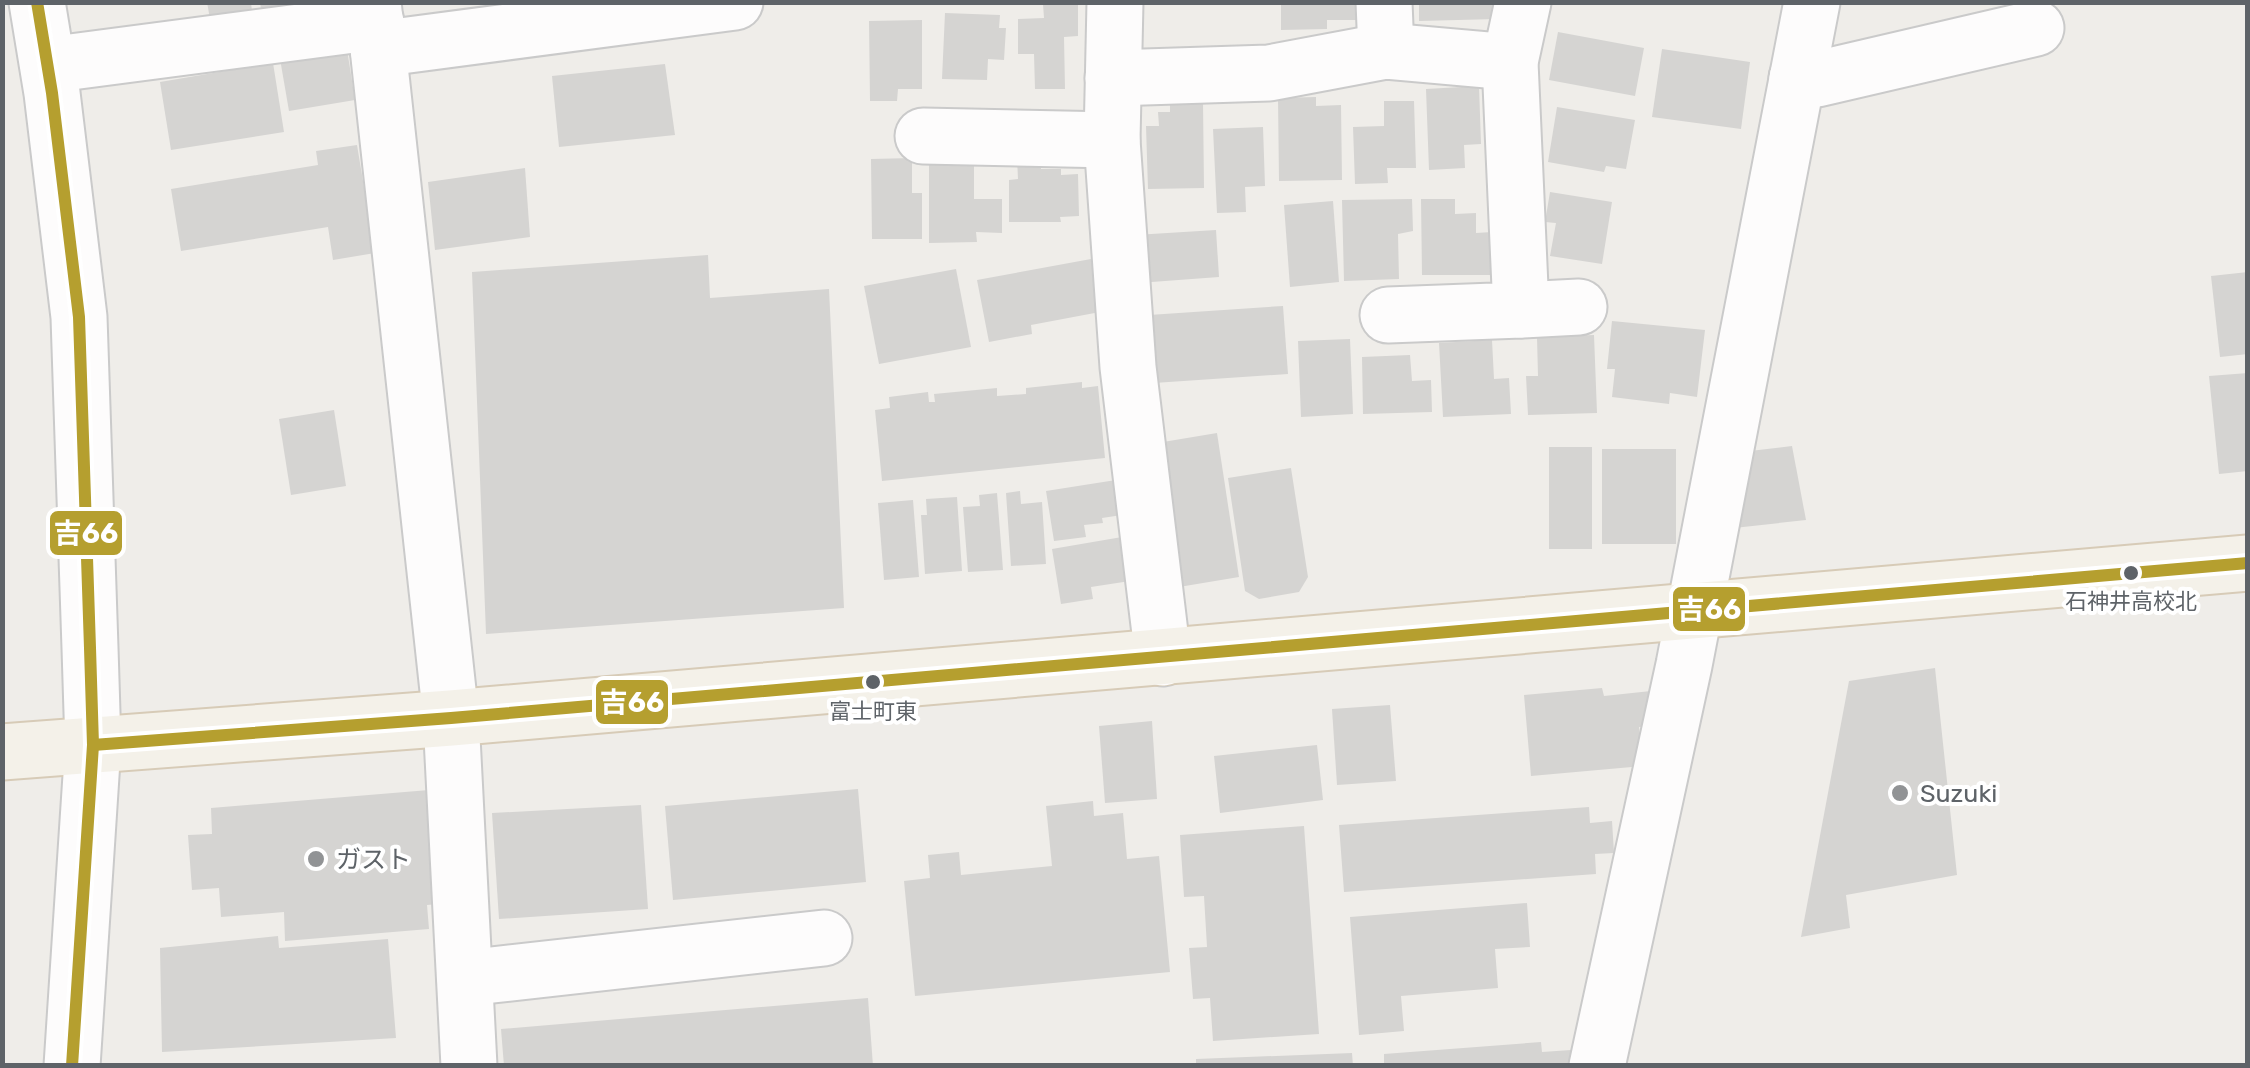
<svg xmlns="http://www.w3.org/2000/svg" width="2250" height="1068" font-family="Rubik,'Noto Sans JP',sans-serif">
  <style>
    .building { fill: #d5d4d2 }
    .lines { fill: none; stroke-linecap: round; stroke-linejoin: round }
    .minor-casing { stroke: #cacaca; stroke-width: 59 }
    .major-casing { stroke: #d7cbb7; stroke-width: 59 }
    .minor { stroke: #fdfcfc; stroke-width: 55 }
    .major { stroke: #f4f1e9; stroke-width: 55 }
    .bus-1-casing { stroke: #fff; stroke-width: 20 }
    .bus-1 { stroke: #b59f2f; stroke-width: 12 }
    .bus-dot { fill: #5e6368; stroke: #fff; stroke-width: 4 }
    .poi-dot { fill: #919395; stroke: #fff; stroke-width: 4 }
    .labels { text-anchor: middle; stroke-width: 8; stroke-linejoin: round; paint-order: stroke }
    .bus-label { font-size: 22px; fill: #5e6368; stroke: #fff }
    .poi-label { font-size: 25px; fill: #5e6368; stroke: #fff; text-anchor: start }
    .line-badge { stroke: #fff; stroke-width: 4 }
    .badge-label { font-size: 28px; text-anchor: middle; font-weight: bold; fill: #fff }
  </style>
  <rect width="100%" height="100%" fill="#efede9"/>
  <!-- building -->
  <g class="building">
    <path d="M207 2H251L252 12 210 19Z"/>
    <path d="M260 2H288V4L261 9Z"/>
    <path d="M1281 2H1358V20H1327V29L1281 30Z"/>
    <path d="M1419 2H1496L1497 19 1419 21Z"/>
    <path d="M1078 3V36L1064 37 1065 89H1035L1034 54H1018V19L1044 18 1043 4Z"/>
    <path d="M945 13 1000 15 999 28H1006L1004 60 988 59 987 80 942 79Z"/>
    <path d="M922 20V89H898L897 101H870L869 21Z"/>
    <path d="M1558 32 1644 48 1635 96 1549 80Z"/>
    <path d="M346 43 355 100 289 111 279 53Z"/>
    <path d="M1662 49 1750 62 1741 129 1652 117Z"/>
    <path d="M273 63 284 132 171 150 160 82Z"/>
    <path d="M665 64 675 135 559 147 552 76Z"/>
    <path d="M1479 86 1481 144 1464 145 1465 168 1429 170 1426 89Z"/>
    <path d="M1316 97V106L1341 105 1342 180 1279 181 1278 98Z"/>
    <path d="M1384 101H1414L1416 168H1387L1388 183 1355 184 1353 127 1384 126Z"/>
    <path d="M1203 102 1204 188 1148 189 1146 126H1159L1158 112H1170V103Z"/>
    <path d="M1557 107 1635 120 1626 169 1606 166 1604 172 1548 162Z"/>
    <path d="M1263 127 1265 186 1245 187 1246 212 1217 213 1213 129Z"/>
    <path d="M357 145 375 253 333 260 328 227 181 251 171 189 318 165 316 151Z"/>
    <path d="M912 158V193H922V239H872L871 159Z"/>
    <path d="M1017 158H1041V169H1061V175L1078 174 1079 216 1060 217 1061 222H1009V180L1018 179Z"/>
    <path d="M929 162 974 163V199H1002V233L976 232 977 242 929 243Z"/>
    <path d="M525 168 530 237 435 250 428 182Z"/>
    <path d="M1550 192 1612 202 1602 264 1550 256 1556 223 1545 222Z"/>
    <path d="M1412 199 1413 231 1398 234 1399 279 1344 281 1342 200Z"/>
    <path d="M1421 199H1455V214L1476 213V233L1492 232V275H1422Z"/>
    <path d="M1333 201 1339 282 1290 287 1284 205Z"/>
    <path d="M1216 230 1219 277 1138 283 1135 235Z"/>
    <path d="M708 255 710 298 829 289 844 608 486 634 472 272Z"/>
    <path d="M1091 259 1100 312 1031 325 1032 334 989 342 977 280Z"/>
    <path d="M956 269 971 347 879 364 864 286Z"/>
    <path d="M2248 272V354L2220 357 2211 276Z"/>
    <path d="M1283 306 1288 374 1154 383 1149 315Z"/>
    <path d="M1612 321 1705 330 1697 397 1670 393 1669 404 1612 397 1615 369H1607Z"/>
    <path d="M1594 335 1597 413 1528 415 1526 376H1538L1537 337Z"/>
    <path d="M1350 339 1353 414 1301 417 1298 341Z"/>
    <path d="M1492 340 1494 379 1509 378 1511 414 1443 417 1439 343Z"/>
    <path d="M1410 355 1412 381 1431 380 1432 412 1363 414 1362 357Z"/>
    <path d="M2248 373V471L2219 474 2209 376Z"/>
    <path d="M1082 382V388L1098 386 1105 458 882 481 875 410 890 408 889 397 928 392 929 402H935L934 394 997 388V396L1026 394V388Z"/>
    <path d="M334 410 346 486 291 495 279 419Z"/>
    <path d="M1217 433 1239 577 1167 589 1145 445Z"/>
    <path d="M1792 446 1806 520 1734 528 1750 451Z"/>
    <rect x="1549" y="447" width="43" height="102"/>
    <rect x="1602" y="449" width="74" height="95"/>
    <path d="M1291 468 1308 577 1299 592 1259 599 1245 591 1228 478Z"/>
    <path d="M1116 480 1122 515 1102 518 1103 523 1084 525 1086 537 1054 541 1046 491Z"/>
    <path d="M1020 491 1021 504 1042 502 1046 564 1011 566 1006 493Z"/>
    <path d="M997 493 1003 570 968 572 963 507 980 506 979 495Z"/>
    <path d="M957 497 962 571 925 574 921 515H927L926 499Z"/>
    <path d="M913 500 919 577 884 580 878 503Z"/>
    <path d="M1122 537 1130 581 1091 587 1093 599 1061 604 1052 549Z"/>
    <path d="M1935 668 1957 875 1846 895 1850 928 1801 937 1849 681Z"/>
    <path d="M1602 688 1604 696 1651 691 1654 726 1639 727 1643 766 1531 776 1524 695Z"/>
    <path d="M1390 705 1396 781 1337 785 1332 709Z"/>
    <path d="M1152 721 1157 799 1105 803 1099 726Z"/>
    <path d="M1317 745 1323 800 1220 813 1214 756Z"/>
    <path d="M858 789 866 882 673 900 665 806Z"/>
    <path d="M429 790 438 904 427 905 429 929 285 941 284 912 221 917 219 888 192 890 188 835 212 834 211 808Z"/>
    <path d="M1093 801 1094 816 1123 813 1127 859 1159 856 1170 972 915 996 904 881 930 878 928 855 959 852 961 875 1052 866 1046 806Z"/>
    <path d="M641 805 648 909 499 919 492 813Z"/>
    <path d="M1589 807 1590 823 1612 821 1614 853 1595 854 1596 874 1344 892 1339 825Z"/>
    <path d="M1304 826 1319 1034 1213 1041 1210 998 1193 999 1189 948 1207 947 1204 896 1184 897 1180 835Z"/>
    <path d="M1527 903 1530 947 1495 949 1498 988 1401 996 1404 1031 1359 1035 1350 917Z"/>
    <path d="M278 936 279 948 388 939 396 1038 162 1052 160 948Z"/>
    <path d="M868 998 873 1066H504L501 1029Z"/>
    <path d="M1541 1042 1542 1052 1571 1050 1572 1066H1384V1054Z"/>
    <path d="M1352 1053 1353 1066H1196V1059Z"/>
  </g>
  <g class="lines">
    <!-- minor casing -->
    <g class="minor-casing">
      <g id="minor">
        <path d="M37 2 52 93 79 317 90 648 93 745 72 1066"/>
        <path d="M373 2 451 718 469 1066"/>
        <path d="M1115 2 1112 140 1128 367 1163 658"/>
        <path d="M1384 2 1386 51"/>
        <path d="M378 49 735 2"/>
        <path d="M48 65 376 22"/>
        <path d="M1113 78 1269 73 1386 51 1510 62"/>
        <path d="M1797 78 1817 79 2036 28"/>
        <path d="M923 136 1112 140"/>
        <path d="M1521 310 1579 307"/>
        <path d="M1388 315 1521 310 1510 62 1523 2"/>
        <path d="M465 978 824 938"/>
        <path d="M1597 1066 1684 665 1812 2"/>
      </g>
    </g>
    <!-- major casing -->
    <g class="major-casing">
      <path id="major" d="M2 752 451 718 2248 563"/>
    </g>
    <!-- minor -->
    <use href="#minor" class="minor"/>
    <!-- major -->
    <use href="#major" class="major"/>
    <!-- bus-1 casing -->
    <g class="bus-1-casing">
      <g id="bus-1">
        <path d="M37 2 52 93 79 317 90 648 93 745 72 1066"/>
        <path d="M93 745 451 718 2248 563"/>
      </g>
    </g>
    <!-- bus-1 -->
    <use href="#bus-1" class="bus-1"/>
  </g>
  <!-- markers -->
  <g class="bus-dot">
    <circle cx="2131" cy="573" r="9"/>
    <circle cx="873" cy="682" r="9"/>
  </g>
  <g class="poi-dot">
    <circle cx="1900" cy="793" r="10"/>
    <circle cx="316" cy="859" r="10"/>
  </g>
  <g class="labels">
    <!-- bus labels -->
    <g class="bus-label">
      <text x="2131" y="609">石神井高校北</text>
      <text x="873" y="719">富士町東</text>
    </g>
    <!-- poi labels -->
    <g class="poi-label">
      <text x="1920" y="802">Suzuki</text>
      <text x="336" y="868">ガスト</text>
    </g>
  </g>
  <g class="line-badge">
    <rect x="48" y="509" width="76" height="48" rx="10" fill="#b59f2f"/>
    <rect x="1671" y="585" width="76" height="48" rx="10" fill="#b59f2f"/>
    <rect x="594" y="678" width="76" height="48" rx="10" fill="#b59f2f"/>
  </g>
  <g class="badge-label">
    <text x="86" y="543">吉66</text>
    <text x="1709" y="619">吉66</text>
    <text x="632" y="712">吉66</text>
  </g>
  <!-- border -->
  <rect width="2250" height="1068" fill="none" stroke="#5e6368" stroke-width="10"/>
</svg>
